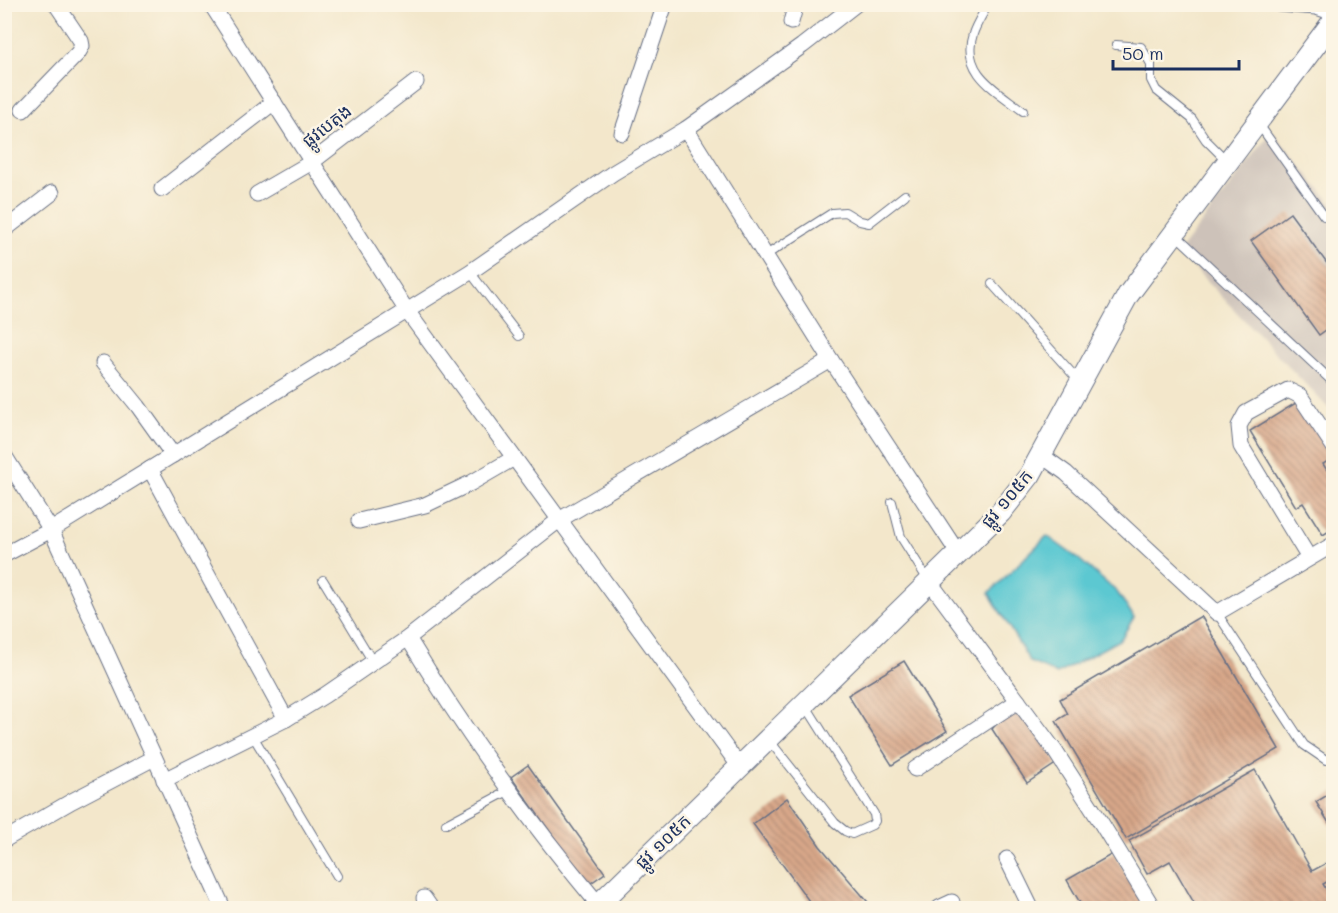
<svg xmlns="http://www.w3.org/2000/svg" width="1338" height="913" font-family="Mali,'Noto Sans Khmer',sans-serif">
  <style>
    .industrial { fill: #cdc2b9 }
    .water { fill: #5bc8d1; stroke: #3b7c98; stroke-width: 1.5 }
    .building { fill: url(#building-back-hatch) }
    .lines { fill: none; stroke-linecap: round; stroke-linejoin: round }
    .service-casing { stroke: #676f84; stroke-width: 10 }
    .minor-casing { stroke: #676f84; stroke-width: 17 }
    .secondary-casing { stroke: #676f84; stroke-width: 23 }
    .service { stroke: #fff; stroke-width: 8 }
    .minor { stroke: #fff; stroke-width: 15 }
    .secondary { stroke: #fff; stroke-width: 21 }
    .labels { text-anchor: middle; stroke-width: 5; stroke-linejoin: round; paint-order: stroke }
    .street-label { font-size: 18px; fill: #1b2f5e; stroke: #fcf5e5 }
  </style>
  <defs>
    <pattern id="building-back-hatch" width="6" height="6" patternUnits="userSpaceOnUse" patternTransform="scale(1.5)"><rect width="6" height="6" fill="#d8a789"/><path d="M-1 5l2 2M0 0l6 6M5-1l2 2" fill="none" stroke="#ae8873"/></pattern>
  </defs>
  <rect width="100%" height="100%" fill="#fcf5e5"/>
  <filter id="ink" filterUnits="userSpaceOnUse"><feTurbulence type="fractalNoise" baseFrequency=".0167" numOctaves="2"/><feDisplacementMap in="SourceGraphic" scale="12" xChannelSelector="R" yChannelSelector="G"/><feConvolveMatrix kernelMatrix="1 2 1 2 8 2 1 2 1" color-interpolation-filters="sRGB"/></filter>
  <filter id="wash" filterUnits="userSpaceOnUse"><feTurbulence type="fractalNoise" baseFrequency=".008" numOctaves="4" result="noise"/><feDisplacementMap in="SourceGraphic" scale="24" xChannelSelector="R" yChannelSelector="G"/><feGaussianBlur stdDeviation="1.35" result="paint"/><feColorMatrix in="noise" values="0 0 0 0 0 0 0 0 0 0 0 0 0 0 0 0 0 1.4 0 .05"/><feComposite in="paint" operator="in"/></filter>
  <g filter="url(#wash)">
    <rect width="100%" height="100%" fill="#f3e7cb"/>
    <!-- industrial -->
    <path class="industrial" d="M1272 131 1333 205V413L1179 252Z"/>
    <!-- water -->
    <path class="water" d="M1047 536 1080 560 1117 592 1134 617 1121 639 1057 674 1030 662 989 593Z"/>
    <g id="blocks">
      <!-- building -->
      <g class="building">
        <path d="M1290 213 1334 273V324L1319 335 1251 241Z"/>
        <path d="M1299 401 1333 458 1323 464 1334 481V528L1323 535 1303 503 1296 507 1250 431Z"/>
        <path d="M1201 616 1279 749 1126 839 1056 721 1068 714 1060 699Z"/>
        <path d="M904 661 947 731 892 765 848 695Z"/>
        <path d="M1018 701 1057 763 1027 783 992 729Z"/>
        <path d="M528 765 605 873 588 885 511 777Z"/>
        <path d="M1255 770 1312 871 1334 859V878L1323 884 1334 902V908H1197L1170 861 1147 874 1129 841Z"/>
        <path d="M1334 791V831L1316 802Z"/>
        <path d="M787 798 820 846 873 908H814L753 824Z"/>
        <path d="M1114 853 1146 908H1083L1067 880Z"/>
      </g>
    </g>
  </g>
  <g filter="url(#ink)">
    <use href="#blocks" fill-opacity="0" stroke="#676f84" stroke-width="1.5"/>
    <g class="lines">
      <!-- service casing -->
      <g class="service-casing">
        <g id="service">
          <path d="M988 4C983 14 976 24 973 34 960 73 998 91 1023 111"/>
          <path d="M1116 45 1141 47 1151 64V80L1156 90 1192 119 1206 140 1226 160"/>
          <path d="M1258 123 1324 216"/>
          <path d="M1175 234 1334 383"/>
          <path d="M766 255 832 213 845 212 860 221 869 223 905 195"/>
          <path d="M470 272 519 336"/>
          <path d="M992 284 1078 380"/>
          <path d="M892 502 901 537 928 580"/>
          <path d="M323 580 373 662"/>
          <path d="M1217 613 1304 745 1326 760 1334 759"/>
          <path d="M253 736 337 876"/>
          <path d="M769 740 835 823 845 831 852 834 872 825 875 821 874 814 806 706"/>
          <path d="M446 824 508 791"/>
        </g>
      </g>
      <!-- minor casing -->
      <g class="minor-casing">
        <g id="minor">
          <path d="M211 4 407 311 740 767"/>
          <path d="M1279 4 1316 7 1334 13"/>
          <path d="M791 22 796 4"/>
          <path d="M23 110 78 53 82 46 81 41 56 4"/>
          <path d="M686 129 831 360 958 553"/>
          <path d="M622 133 665 4"/>
          <path d="M162 189 274 102"/>
          <path d="M257 194 312 162 416 82"/>
          <path d="M4 230 52 193"/>
          <path d="M103 363 138 406 173 455"/>
          <path d="M4 455 51 530 223 908"/>
          <path d="M1041 455 1066 473 1217 613 1334 544"/>
          <path d="M150 469 286 719"/>
          <path d="M359 521 425 505 471 483 514 458"/>
          <path d="M4 555 51 530 470 272 613 173 686 129 802 46 856 4"/>
          <path d="M1309 558 1241 446 1239 426 1246 413 1288 390 1300 396 1334 447"/>
          <path d="M929 581 1055 751 1100 821 1153 908"/>
          <path d="M408 638C465 732 528 820 599 905"/>
          <path d="M915 769 1018 701"/>
          <path d="M164 780 286 719 325 695 408 638 559 520 831 360"/>
          <path d="M4 840 72 801 154 758"/>
          <path d="M1007 859 1031 908"/>
          <path d="M424 898 431 908"/>
          <path d="M939 908 952 902"/>
        </g>
      </g>
      <!-- secondary casing -->
      <g class="secondary-casing">
        <path id="secondary" d="M595 908 1001 512 1030 475 1128 295 1334 20"/>
      </g>
      <!-- service -->
      <use href="#service" class="service"/>
      <!-- minor -->
      <use href="#minor" class="minor"/>
      <!-- secondary -->
      <use href="#secondary" class="secondary"/>
    </g>
  </g>
  <g class="labels">
    <!-- street labels -->
    <g class="street-label">
      <text transform="translate(327 126) rotate(-38)" y="6">ផ្លូវបេតុង</text>
      <text transform="translate(1007 499) rotate(-50)" y="6">ផ្លូវ ១០៥ក</text>
      <text transform="translate(663 842) rotate(-44)" y="6">ផ្លូវ ១០៥ក</text>
    </g>
  </g>
  <!-- margin -->
  <rect width="1338" height="913" fill="none" stroke="#fcf5e5" stroke-width="24"/>
  <!-- scale -->
  <path d="M1113 60v9h126v-9" fill="none" stroke="#1b2f5e" stroke-width="3"/>
  <text x="1122" y="60" font-size="18" fill="#1b2f5e" stroke="#fcf5e5" stroke-width="4.5" paint-order="stroke">50 m</text>
</svg>
